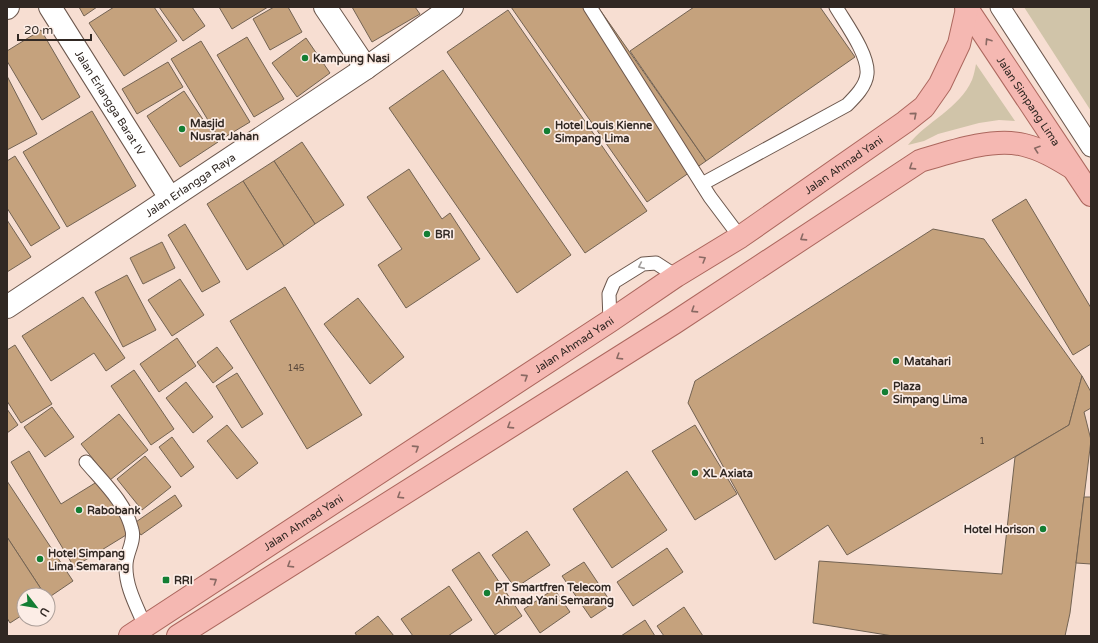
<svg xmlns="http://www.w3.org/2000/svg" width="1098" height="643" font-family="'Varela Round',sans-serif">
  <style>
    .green { fill: #d0c4a9 }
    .building { fill: #c5a27d; stroke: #736353 }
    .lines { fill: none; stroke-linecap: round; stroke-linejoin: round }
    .service-casing { stroke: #6c574d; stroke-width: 15 }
    .pedestrian-casing { stroke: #6c574d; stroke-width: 21 }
    .minor-casing { stroke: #6c574d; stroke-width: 24 }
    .primary-casing { stroke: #ac675e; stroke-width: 24 }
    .service { stroke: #fff; stroke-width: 13 }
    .pedestrian { stroke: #fff; stroke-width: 19 }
    .minor { stroke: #fff; stroke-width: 22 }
    .primary { stroke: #f5b8b2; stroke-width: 22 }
    .oneway { stroke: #896963 }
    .oneway2 { stroke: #a29e9c }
    .poi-dot { fill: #137e33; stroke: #fcede6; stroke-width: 1.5 }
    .labels { text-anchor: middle; stroke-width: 3.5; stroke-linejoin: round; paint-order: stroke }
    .number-label { font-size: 9px; fill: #56463a }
    .poi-label { font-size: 11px; font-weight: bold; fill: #312823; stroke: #fcede6; text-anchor: start }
    .street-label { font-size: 11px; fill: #312823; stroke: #fcede6 }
  </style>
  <rect width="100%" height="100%" fill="#f7ded2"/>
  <!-- green -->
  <g class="green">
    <path d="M1024 7H1091V111Z"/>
    <path d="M976 64 1015 121 999 120 979 123 938 134 924 141 908 145C927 121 959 109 972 80 974 75 975 69 976 64Z"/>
  </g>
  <!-- building -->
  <g class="building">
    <path d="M79 7H97L84 16Z"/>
    <path d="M114 7H154L177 41 124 76 89 23Z"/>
    <path d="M159 7H192L205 26 183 41Z"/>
    <path d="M219 7H268L232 29Z"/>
    <path d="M274 7H288L302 32 270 50 253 19Z"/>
    <path d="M352 7H415L420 14 372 42Z"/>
    <path d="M511 7H598L706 161 647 202Z"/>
    <path d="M694 7H820L855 57 706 161 630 51Z"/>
    <path d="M508 10 647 211 585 253 447 52Z"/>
    <path d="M41 30 80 97 42 120 7 61V51Z"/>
    <path d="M247 37 284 99 254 117 217 55Z"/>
    <path d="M306 38 330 73 297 97 272 63Z"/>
    <path d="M201 41 250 122 220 140 171 59Z"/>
    <path d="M168 62 183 87 137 114 122 89Z"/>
    <path d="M443 70 571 255 517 293 389 108Z"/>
    <path d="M7 76 37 134 7 150Z"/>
    <path d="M184 91 218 142 180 167 147 116Z"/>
    <path d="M92 111 136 186 67 227 23 152Z"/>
    <path d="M302 142 344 205 315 224 274 161Z"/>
    <path d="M15 156 60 228 31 246 7 208V161Z"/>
    <path d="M274 161 315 224 284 246 243 181Z"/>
    <path d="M409 169 442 219 450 213 480 259 406 308 378 265 402 249 367 197Z"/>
    <path d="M243 181 284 246 247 270 207 204Z"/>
    <path d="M1026 199 1091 308V344L1073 355 992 220Z"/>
    <path d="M7 220 31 257 7 272Z"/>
    <path d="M185 224 220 282 202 292 168 235Z"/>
    <path d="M933 229 984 239 1082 376 1069 425 847 555 828 525 775 560 688 403 695 381Z"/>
    <path d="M162 242 175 268 143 284 130 258Z"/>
    <path d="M127 275 156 330 123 347 95 292Z"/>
    <path d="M180 279 204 315 172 336 148 300Z"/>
    <path d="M285 287 362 415 307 449 230 321Z"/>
    <path d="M83 297 125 358 106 371 94 353 51 381 22 336Z"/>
    <path d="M358 298 404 357 370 384 324 324Z"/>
    <path d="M177 338 196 366 159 392 140 364Z"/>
    <path d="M15 345 52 404 21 423 7 401V350Z"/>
    <path d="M217 347 233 368 213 383 197 362Z"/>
    <path d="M134 370 174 429 151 445 111 386Z"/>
    <path d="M237 373 263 414 242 428 216 386Z"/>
    <path d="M1082 376 1091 392V408L1084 412 1091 440 1070 613 1065 636H893L813 623 819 561 1002 574 1015 457 1069 425Z"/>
    <path d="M186 382 213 417 193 433 166 398Z"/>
    <path d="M52 407 74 437 45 457 24 427Z"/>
    <path d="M7 409 18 425 7 433Z"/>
    <path d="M119 414 148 450 110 480 81 444Z"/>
    <path d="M227 425 258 463 237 479 207 441Z"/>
    <path d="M695 425 737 494 695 520 652 451Z"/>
    <path d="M172 437 194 467 181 477 159 447Z"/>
    <path d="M29 451 61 504 100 480 131 532 74 567 11 462Z"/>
    <path d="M145 456 171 487 142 510 117 479Z"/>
    <path d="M627 471 667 530 612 568 573 509Z"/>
    <path d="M7 481 73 581 48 598V595H45L7 537Z"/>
    <path d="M175 495 182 506 141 535 133 524Z"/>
    <path d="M1084 497H1091V564L1076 563Z"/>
    <path d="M527 531 550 565 515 588 492 555Z"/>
    <path d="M7 537 45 595H24V614L10 623 7 618Z"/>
    <path d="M667 548 683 572 633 606 617 582Z"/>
    <path d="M479 552 522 616 495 635 452 570Z"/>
    <path d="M584 562 612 604 591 618 562 576Z"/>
    <path d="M449 586 472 620 448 636H413L401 619Z"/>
    <path d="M554 589 570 612 540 633 524 609Z"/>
    <path d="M684 607 703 636H664L657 626Z"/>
    <path d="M378 616 394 636H357L355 633Z"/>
    <path d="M645 620 655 636H621Z"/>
  </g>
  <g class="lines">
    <!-- service casing -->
    <g class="service-casing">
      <g id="service">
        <path d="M590 7 710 197 740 237"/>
        <path d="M702 184 847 105C855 97 866 86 867 74 869 55 846 24 836 7"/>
        <path d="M610 321 609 294 614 282 643 264 656 263 676 276"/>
        <path d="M86 462C103 482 126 503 132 530 135 542 126 553 126 565 125 586 137 607 145 626"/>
      </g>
    </g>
    <!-- pedestrian casing -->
    <g class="pedestrian-casing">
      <path id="pedestrian" d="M1000 7 1091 147"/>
    </g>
    <!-- minor casing -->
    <g class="minor-casing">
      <g id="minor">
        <path id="s1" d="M50 7 170 198"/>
        <path d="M325 7 366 68"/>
        <path d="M7 8 8 7"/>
        <path id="s2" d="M7 307 366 68 452 7"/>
      </g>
    </g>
    <!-- primary casing -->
    <g class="primary-casing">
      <g id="primary">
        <path id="s3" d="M966 7 1091 195"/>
        <path id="s4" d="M130 636 610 321 676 276 740 237 905 122 924 107 940 84 959 44 967 9"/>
        <path d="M178 636 674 323 920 161C950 152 993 137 1024 145 1041 149 1056 158 1071 167"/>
      </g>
    </g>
    <!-- service -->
    <use href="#service" class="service"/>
    <!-- pedestrian -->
    <use href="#pedestrian" class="pedestrian"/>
    <!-- minor -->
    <use href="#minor" class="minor"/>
    <!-- primary -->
    <use href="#primary" class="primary"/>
  </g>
  <!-- one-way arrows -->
  <defs><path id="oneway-chevron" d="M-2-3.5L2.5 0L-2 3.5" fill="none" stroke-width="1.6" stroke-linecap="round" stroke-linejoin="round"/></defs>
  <g class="oneway">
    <use href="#oneway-chevron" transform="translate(988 41) rotate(-123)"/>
    <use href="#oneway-chevron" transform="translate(914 115) rotate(-40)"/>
    <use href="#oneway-chevron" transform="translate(1037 149) rotate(-161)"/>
    <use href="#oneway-chevron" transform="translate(912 167) rotate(147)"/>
    <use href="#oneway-chevron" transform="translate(803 238) rotate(147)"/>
    <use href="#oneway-chevron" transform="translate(703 259) rotate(-31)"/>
    <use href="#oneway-chevron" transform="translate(694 310) rotate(147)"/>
    <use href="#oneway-chevron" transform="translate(619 357) rotate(148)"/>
    <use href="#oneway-chevron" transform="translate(525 377) rotate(-33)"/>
    <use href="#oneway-chevron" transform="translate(510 426) rotate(148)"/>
    <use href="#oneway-chevron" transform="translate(416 448) rotate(-33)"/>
    <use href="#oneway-chevron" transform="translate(400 496) rotate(148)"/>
    <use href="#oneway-chevron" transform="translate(290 565) rotate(148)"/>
    <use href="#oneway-chevron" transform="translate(214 581) rotate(-33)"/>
  </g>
  <use class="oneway2" href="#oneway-chevron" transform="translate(641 266) rotate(156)"/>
  <!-- markers -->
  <g class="poi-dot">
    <circle cx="305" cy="58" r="4"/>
    <circle cx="182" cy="129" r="4"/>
    <circle cx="547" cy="131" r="4"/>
    <circle cx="427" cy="234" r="4"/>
    <circle cx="896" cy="361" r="4"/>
    <circle cx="885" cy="392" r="4"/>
    <circle cx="695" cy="473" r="4"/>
    <circle cx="79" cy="510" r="4"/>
    <circle cx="1043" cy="529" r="4"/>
    <circle cx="40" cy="559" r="4"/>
    <rect x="162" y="576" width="8" height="8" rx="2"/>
    <circle cx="487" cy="593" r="4"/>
  </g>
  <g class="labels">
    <!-- number labels -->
    <g class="number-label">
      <text x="296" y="371">145</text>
      <text x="982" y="444">1</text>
    </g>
    <!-- poi labels -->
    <g class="poi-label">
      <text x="313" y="62">Kampung Nasi</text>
      <text x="190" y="127">Masjid<tspan x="190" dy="13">Nusrat Jahan</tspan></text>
      <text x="555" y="129">Hotel Louis Kienne<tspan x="555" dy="13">Simpang Lima</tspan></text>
      <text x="435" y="238">BRI</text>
      <text x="904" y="365">Matahari</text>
      <text x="893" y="390">Plaza<tspan x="893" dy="13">Simpang Lima</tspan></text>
      <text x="703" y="477">XL Axiata</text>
      <text x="87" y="514">Rabobank</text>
      <text x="1035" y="533" text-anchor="end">Hotel Horison</text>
      <text x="48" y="557">Hotel Simpang<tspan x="48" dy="13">Lima Semarang</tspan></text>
      <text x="174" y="584">RRI</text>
      <text x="495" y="591">PT Smartfren Telecom<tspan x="495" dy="13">Ahmad Yani Semarang</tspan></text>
    </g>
    <!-- street labels -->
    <g class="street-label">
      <text dy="4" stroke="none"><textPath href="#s3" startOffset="113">Jalan Simpang Lima</textPath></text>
      <text dy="4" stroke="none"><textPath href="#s1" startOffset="113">Jalan Erlangga Barat IV</textPath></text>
      <text dy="4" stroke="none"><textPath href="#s4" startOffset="855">Jalan Ahmad Yani</textPath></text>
      <text dy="4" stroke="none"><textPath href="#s2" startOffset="220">Jalan Erlangga Raya</textPath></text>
      <text dy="4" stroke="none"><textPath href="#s4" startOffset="531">Jalan Ahmad Yani</textPath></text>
      <text dy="4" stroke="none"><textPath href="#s4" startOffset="207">Jalan Ahmad Yani</textPath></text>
    </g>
  </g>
  <!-- border -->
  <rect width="1098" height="643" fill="none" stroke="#312823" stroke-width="16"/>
  <!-- north arrow -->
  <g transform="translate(36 607) rotate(121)"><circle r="19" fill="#fcede6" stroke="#ab9e98"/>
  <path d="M0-3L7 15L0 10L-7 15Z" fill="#137e33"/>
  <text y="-6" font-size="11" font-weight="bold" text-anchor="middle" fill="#312823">U</text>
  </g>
  <!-- scale -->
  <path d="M18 34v6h73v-6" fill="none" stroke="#312823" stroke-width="2"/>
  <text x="24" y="34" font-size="12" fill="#312823" stroke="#fcede6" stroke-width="3" paint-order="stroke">20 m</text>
</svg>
